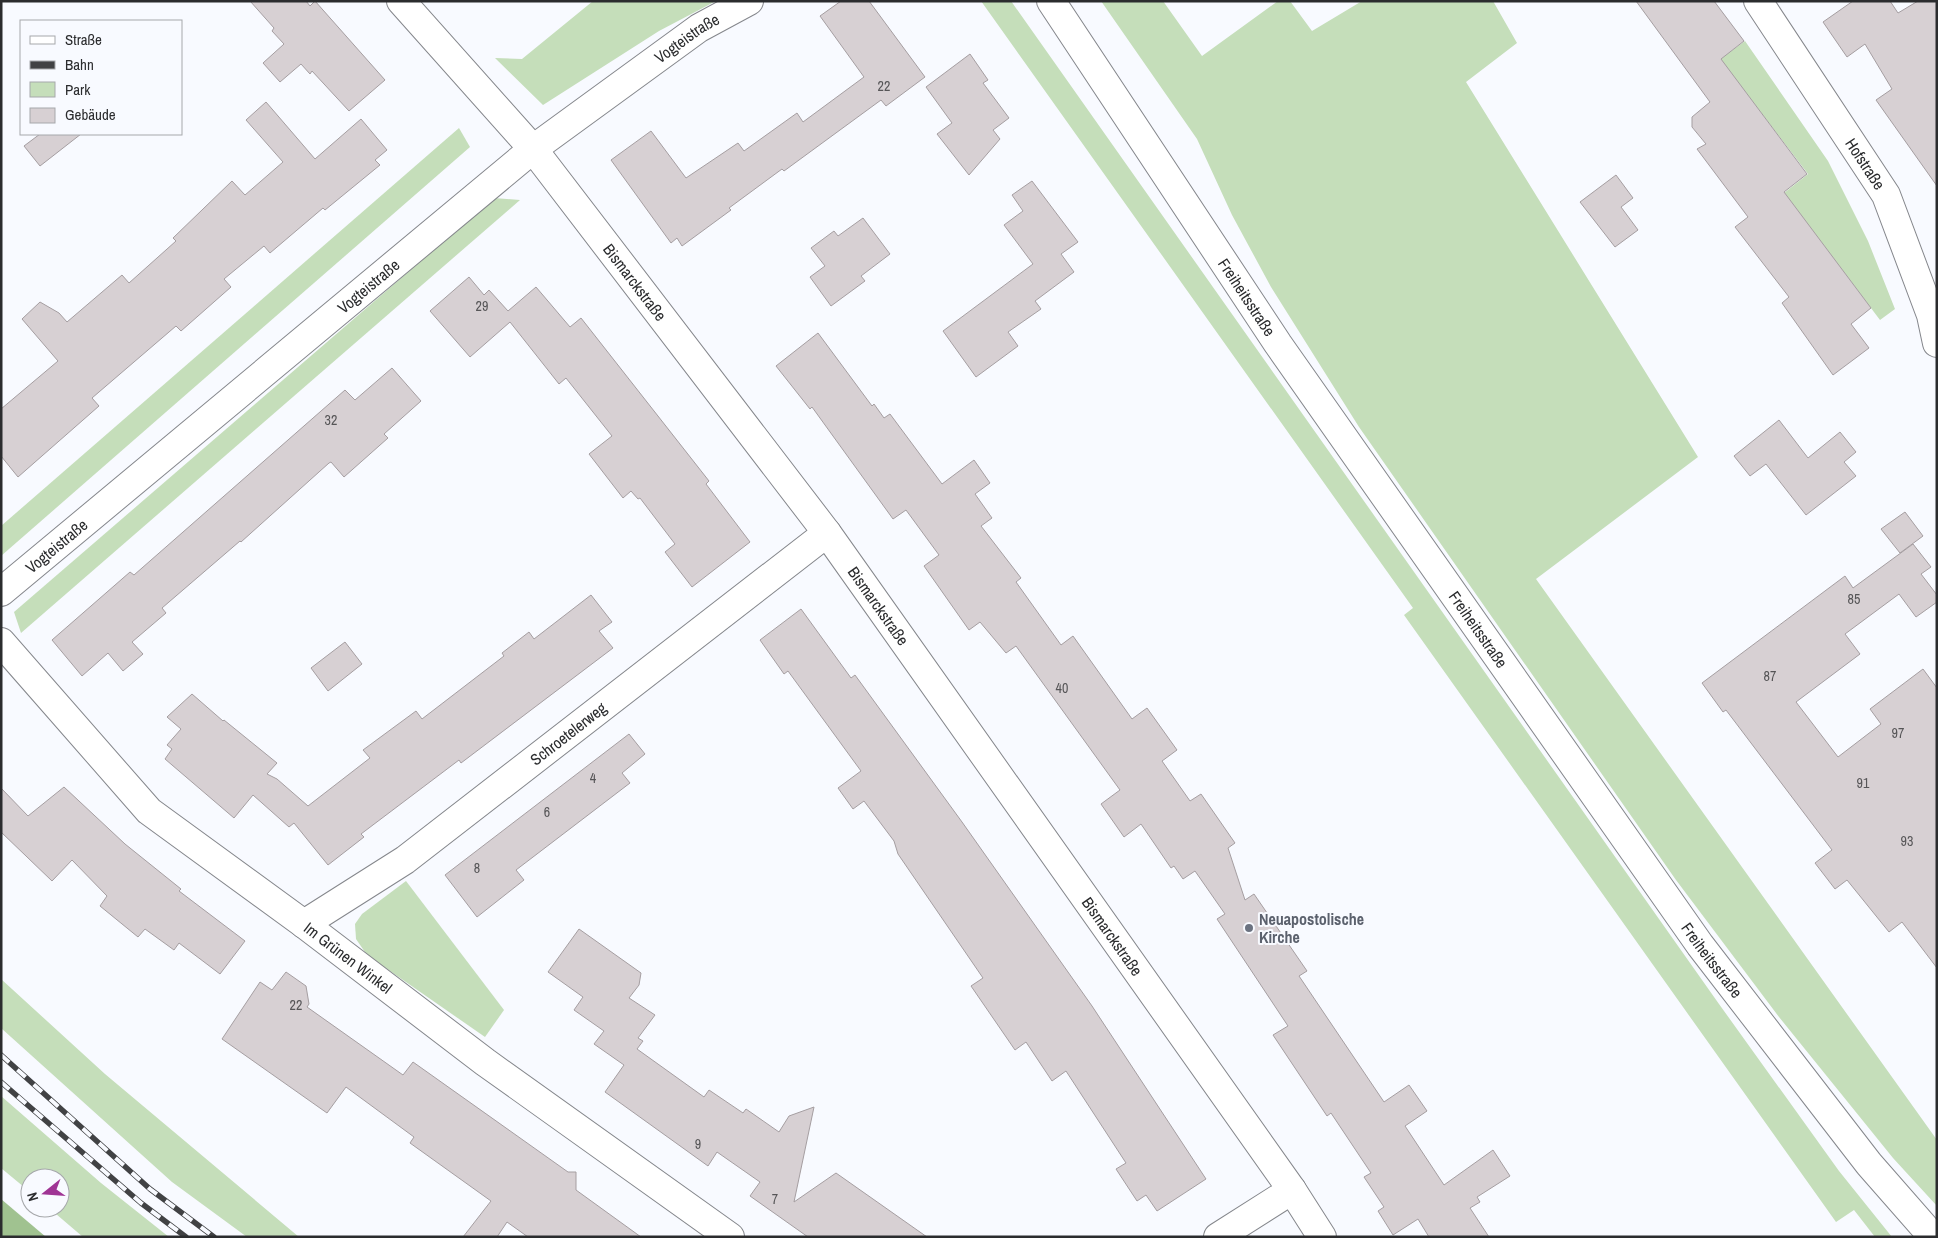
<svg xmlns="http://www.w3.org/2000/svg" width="1938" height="1238" font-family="'Archivo Narrow',sans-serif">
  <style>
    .green { fill: #c5deba }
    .forest { fill: #a0c290 }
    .building { fill: #d7d0d3; stroke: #a59ea1 }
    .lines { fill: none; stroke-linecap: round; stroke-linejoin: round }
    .street-casing { stroke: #85878c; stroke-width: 30 }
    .primary-casing { stroke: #85878c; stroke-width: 30 }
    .street { stroke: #fff; stroke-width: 28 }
    .primary { stroke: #fff; stroke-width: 28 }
    .rail-casing { stroke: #414244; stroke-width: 5.5 }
    .rail { stroke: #f8faff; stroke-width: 4; stroke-dasharray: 11; stroke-linecap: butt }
    .worship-dot { fill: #6b7280; stroke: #f8faff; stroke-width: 2 }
    .labels { text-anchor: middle; stroke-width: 4; stroke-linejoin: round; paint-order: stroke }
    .number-label { font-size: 14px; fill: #565557 }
    .street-label { font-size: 16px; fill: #2b2c2e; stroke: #f8faff }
    .worship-label { font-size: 16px; font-weight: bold; fill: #5b616d; stroke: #f8faff; text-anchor: start }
  </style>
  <rect width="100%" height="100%" fill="#f8faff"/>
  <!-- green -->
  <g class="green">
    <path d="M593 1H716L659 31 543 105 495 58 522 59Z"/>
    <path d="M981 1H1011L1719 1004 1839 1171 1892 1237H1875L1854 1210 1836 1222 1404 615 1413 608Z"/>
    <path d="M1101 1H1163L1202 56 1278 1H1290L1312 31 1362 1H1493L1517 43 1466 82 1698 457 1536 579 1937 1140V1206L1893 1158 1779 1017 1676 880 1359 427 1271 287 1232 215 1197 139Z"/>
    <path d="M1745 41 1828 161 1868 241 1895 309 1880 320 1784 193 1808 174 1720 59Z"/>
    <path d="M459 128 470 147 1 556V526Z"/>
    <path d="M494 198 520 200 21 633 14 612Z"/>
    <path d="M406 881 504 1010 485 1037 367 955 356 939 355 924 362 914Z"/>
    <path d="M1 979 105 1074 299 1237H247L172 1182 1 1028Z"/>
    <path d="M1 1096 101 1183 169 1237H83L49 1208H60V1178H30V1192L1 1168Z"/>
  </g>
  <!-- forest -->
  <path class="forest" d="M1 1199 46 1237H1Z"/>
  <!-- building -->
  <g class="building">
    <path d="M250 1H306L310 6 315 1 385 80 349 111 312 71 310 74 301 64 280 82 263 63 284 44 272 31 274 28Z"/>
    <path d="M841 1H869L925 77 886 106 881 100 784 171 782 169 729 208 731 210 682 246 677 238 671 243 611 160 651 131 686 178 738 143 744 151 797 113 803 122 864 77 820 16Z"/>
    <path d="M1636 1H1714L1744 41 1721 59 1807 174 1784 192 1871 308 1851 324 1869 348 1833 375 1782 303 1789 297 1735 227 1748 217 1697 149 1706 144 1692 127V117L1710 102Z"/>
    <path d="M1853 1H1890L1898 13 1918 1H1937V186L1876 100 1892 89 1865 44 1847 57 1823 22Z"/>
    <path d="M970 54 988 80 983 83 1009 118 993 130 1000 139 969 175 937 134 952 123 926 87Z"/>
    <path d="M266 102 315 159 361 119 387 150 375 160 380 165 325 210 323 208 270 253 264 246 224 279 231 287 181 331 176 326 92 398 99 406 18 477 1 456V409L58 361 22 319 40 302 59 313 67 322 122 275 129 283 176 241 173 238 232 181 245 195 283 162 246 120Z"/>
    <path d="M40 134H81L40 166 24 146Z"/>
    <path d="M1616 175 1633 198 1621 207 1638 230 1615 247 1580 202Z"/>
    <path d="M1032 181 1078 242 1061 254 1074 272 1035 301 1041 309 1008 332 1018 346 976 377 943 331 1033 264 1004 225 1023 211 1012 195Z"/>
    <path d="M863 218 890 254 861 276 865 281 831 306 810 277 825 266 811 248 834 231 838 236Z"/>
    <path d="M469 277 484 295 489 290 508 311 536 287 570 327 581 318 709 481 706 484 750 542 692 587 665 552 675 544 640 498 638 499 631 491 623 498 589 454 612 436 566 378 559 384 510 322 470 357 430 311Z"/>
    <path d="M818 333 872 406 874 404 884 418 890 414 942 484 974 460 990 483 975 494 992 518 981 526 1021 578 1016 582 1061 645 1073 636 1132 719 1147 708 1177 750 1162 761 1190 801 1201 794 1235 843 1228 848 1245 900 1254 894 1307 971 1299 976 1384 1102 1409 1085 1427 1111 1405 1126 1444 1185 1493 1150 1510 1176 1477 1197 1480 1202 1470 1208 1489 1237H1429L1418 1219 1393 1235 1378 1211 1384 1207 1364 1177 1371 1173 1331 1113 1327 1116 1273 1035 1288 1026 1217 919 1225 914 1195 871 1183 879 1174 866 1171 868 1141 824 1124 837 1101 804 1120 790 1016 646 1006 653 980 622 969 630 924 566 939 555 906 510 893 519 812 407 810 409 776 366Z"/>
    <path d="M392 368 421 401 384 434 388 438 344 477 331 462 329 463 241 542 240 541 162 608 166 613 132 642 143 654 123 671 108 653 82 676 52 640 130 572 134 575 345 390 355 400Z"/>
    <path d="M1779 420 1808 458 1840 432 1856 452 1844 462 1856 476 1806 515 1766 464 1750 476 1734 456Z"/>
    <path d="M1905 512 1923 536 1900 553 1881 529Z"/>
    <path d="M1913 544 1931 567 1921 574 1937 595V602L1916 617 1899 594 1845 634 1860 654 1796 702 1838 757 1881 724 1870 709 1923 669 1937 688V968L1902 922 1889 932 1847 880 1835 889 1815 863 1832 850 1726 710 1723 712 1702 683 1845 576 1853 588Z"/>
    <path d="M591 595 612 622 599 631 613 648 461 763 459 760 361 834 364 837 328 865 294 823 289 827 253 795 234 818 165 759 172 749 167 745 181 729 167 717 192 694 223 721 224 720 277 763 267 774 277 779 308 806 370 758 363 750 416 711 422 719 504 656 502 653 529 632 534 639Z"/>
    <path d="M801 609 851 678 855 675 962 822 1092 1006 1206 1179 1157 1211 1146 1195 1137 1201 1116 1169 1126 1163 1066 1071 1052 1081 1026 1042 1015 1050 971 986 983 978 898 854 894 841 864 801 853 809 838 788 861 771 788 671 784 674 760 640Z"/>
    <path d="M345 642 362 664 328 691 311 668Z"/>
    <path d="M629 734 645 754 622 773 630 783 516 870 524 880 477 917 445 875Z"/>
    <path d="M64 787 125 844 181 889 179 891 245 941 220 974 179 943 174 950 145 929 138 937 100 906 107 896 72 860 52 881 1 832V788L28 816Z"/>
    <path d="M579 929 641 973 639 985 629 998 655 1015 638 1038 643 1041 637 1049 704 1097 709 1090 743 1113 746 1109 779 1132 789 1116 814 1107 794 1202 836 1173 927 1237H808L750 1196 760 1182 717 1152 708 1166 605 1092 624 1065 594 1044 604 1031 574 1010 583 997 548 972Z"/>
    <path d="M286 972 306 986 309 1004 307 1007 403 1075 413 1062 568 1172H576V1190L641 1237H528L507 1222 497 1237H463L491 1201 410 1143 414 1137 346 1087 327 1113 222 1039 260 982 272 990Z"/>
  </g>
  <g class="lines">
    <!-- street casing -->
    <g class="street-casing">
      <g id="street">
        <path id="s1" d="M401 1 533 149 827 533 1292 1190 1322 1237"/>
        <path id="s2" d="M1758 1 1886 195 1931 315 1937 343"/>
        <path id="s3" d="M1 592 533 149 699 28 749 1"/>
        <path id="s4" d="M1 642 149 811 304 924 485 1062 730 1237"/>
        <path id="s5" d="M304 924 405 860 827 533"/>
        <path d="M1218 1237 1292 1190"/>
      </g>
    </g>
    <!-- primary casing -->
    <g class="primary-casing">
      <g id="primary">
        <path id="s6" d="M1051 1 1278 344 1700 945 1869 1164 1933 1237"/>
      </g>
    </g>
    <!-- street -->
    <use href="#street" class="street"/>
    <!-- primary -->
    <use href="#primary" class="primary"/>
    <!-- rail casing -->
    <g class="rail-casing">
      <g id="rail">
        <path d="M1 1055 150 1189 214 1237"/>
        <path d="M1 1082 141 1203 186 1237"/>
      </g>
    </g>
    <!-- rail -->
    <use href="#rail" class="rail"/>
  </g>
  <!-- markers -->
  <circle class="worship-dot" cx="1249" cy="928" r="5"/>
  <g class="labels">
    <!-- number labels -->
    <g class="number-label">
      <text x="884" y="91">22</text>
      <text x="482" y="311">29</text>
      <text x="331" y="425">32</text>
      <text x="1854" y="604">85</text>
      <text x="1770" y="681">87</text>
      <text x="1062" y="693">40</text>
      <text x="1898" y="738">97</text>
      <text x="593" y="783">4</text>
      <text x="1863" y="788">91</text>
      <text x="547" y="817">6</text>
      <text x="1907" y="846">93</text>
      <text x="477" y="873">8</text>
      <text x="296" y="1010">22</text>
      <text x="698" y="1149">9</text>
      <text x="775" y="1204">7</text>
    </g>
    <!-- street labels -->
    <g class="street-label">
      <text dy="6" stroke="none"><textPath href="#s3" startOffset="882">Vogteistraße</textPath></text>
      <text dy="6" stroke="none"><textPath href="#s2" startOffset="195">Hofstraße</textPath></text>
      <text dy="6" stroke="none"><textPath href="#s1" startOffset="366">Bismarckstraße</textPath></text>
      <text dy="6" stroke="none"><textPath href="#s3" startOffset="478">Vogteistraße</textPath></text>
      <text dy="6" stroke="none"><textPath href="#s6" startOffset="355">Freiheitsstraße</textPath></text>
      <text dy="6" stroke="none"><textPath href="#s3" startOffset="72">Vogteistraße</textPath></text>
      <text dy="6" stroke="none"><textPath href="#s1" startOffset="771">Bismarckstraße</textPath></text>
      <text dy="6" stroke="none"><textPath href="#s6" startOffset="760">Freiheitsstraße</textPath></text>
      <text dy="6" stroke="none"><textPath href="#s5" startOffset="326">Schroetelerweg</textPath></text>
      <text dy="6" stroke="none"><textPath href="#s1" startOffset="1176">Bismarckstraße</textPath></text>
      <text dy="6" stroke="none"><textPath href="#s4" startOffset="472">Im Grünen Winkel</textPath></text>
      <text dy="6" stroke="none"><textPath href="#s6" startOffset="1165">Freiheitsstraße</textPath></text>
    </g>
    <!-- worship labels -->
    <g class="worship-label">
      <text x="1259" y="925">Neuapostolische<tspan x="1259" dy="18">Kirche</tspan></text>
    </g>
  </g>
  <!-- border -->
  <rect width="1938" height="1238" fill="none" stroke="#2b2c2e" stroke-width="5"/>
  <!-- legend -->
  <rect x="20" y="20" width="162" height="115" fill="#f8faff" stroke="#a6a8ab"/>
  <rect x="30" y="36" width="25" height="8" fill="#ffffff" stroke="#a6a8ab"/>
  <text x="65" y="45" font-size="15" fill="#2b2c2e">Straße</text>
  <rect x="30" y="61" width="25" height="8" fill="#414244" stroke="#a6a8ab"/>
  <text x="65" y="70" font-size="15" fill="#2b2c2e">Bahn</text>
  <rect x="30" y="82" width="25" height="15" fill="#c5deba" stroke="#a6a8ab"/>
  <text x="65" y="95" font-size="15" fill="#2b2c2e">Park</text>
  <rect x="30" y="108" width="25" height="15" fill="#d7d0d3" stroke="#a6a8ab"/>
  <text x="65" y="120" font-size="15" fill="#2b2c2e">Gebäude</text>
  <!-- north arrow -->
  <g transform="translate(45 1193) rotate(253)"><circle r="24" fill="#f8faff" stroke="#a6a8ab"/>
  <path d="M0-4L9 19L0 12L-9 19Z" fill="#9f3494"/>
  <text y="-8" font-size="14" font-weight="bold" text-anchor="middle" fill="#2b2c2e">N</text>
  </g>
</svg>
